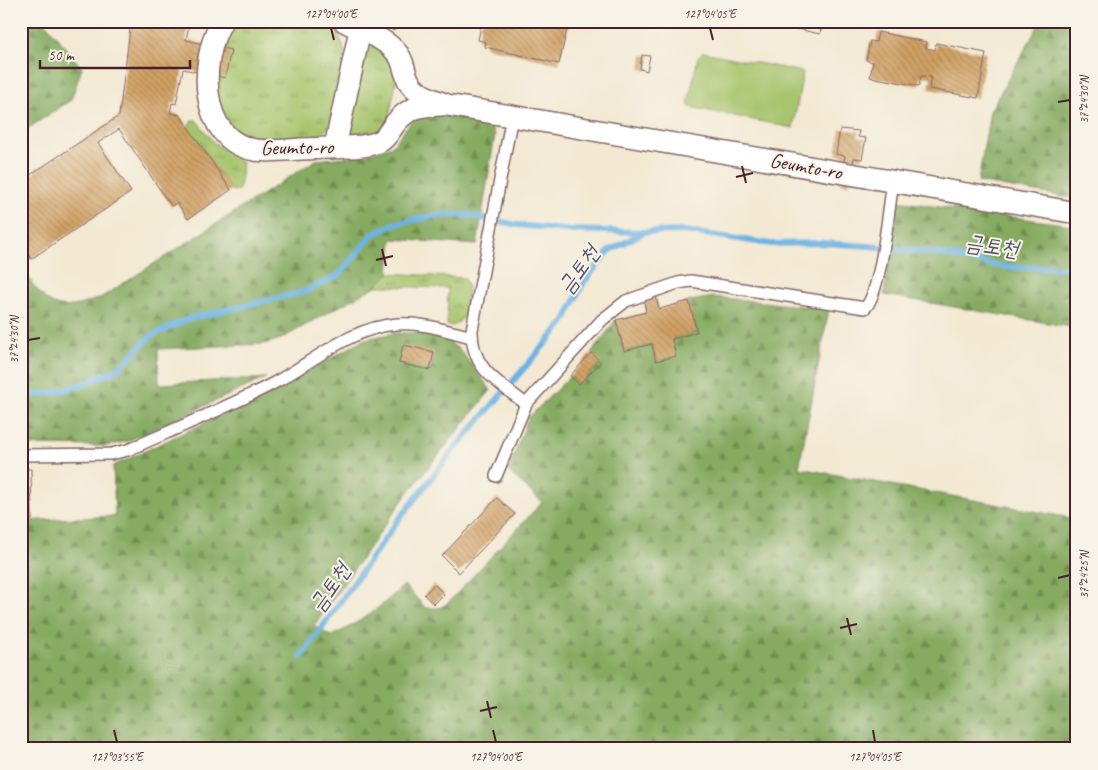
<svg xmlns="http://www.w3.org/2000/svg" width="1098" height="770" font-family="Caveat,'Poor Story',sans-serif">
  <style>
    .grass { fill: url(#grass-tufts); stroke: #78724c }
    .forest { fill: url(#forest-firs); stroke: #686446 }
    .garden { fill: #a7c56d; stroke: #78724c }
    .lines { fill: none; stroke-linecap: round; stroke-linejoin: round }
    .stream { stroke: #6cb2e3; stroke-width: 6 }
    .building { fill: url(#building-back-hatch) }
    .lane-casing { stroke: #856666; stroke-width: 14 }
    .street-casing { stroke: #856666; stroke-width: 24 }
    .lane { stroke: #fff; stroke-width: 11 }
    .street { stroke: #fff; stroke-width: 21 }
    .ticks { fill: none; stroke: #4a1f2b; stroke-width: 2 }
    .labels { text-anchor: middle; stroke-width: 4; stroke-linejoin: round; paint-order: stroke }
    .street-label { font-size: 21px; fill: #4a1f2b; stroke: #f7f3e8 }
    .water-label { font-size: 22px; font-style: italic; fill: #56526b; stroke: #f7f3e8 }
    .neatline { fill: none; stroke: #4a1f2b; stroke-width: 2 }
    .ticks-label { font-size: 12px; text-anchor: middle; fill: #4a1f2b }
  </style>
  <defs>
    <pattern id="grass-tufts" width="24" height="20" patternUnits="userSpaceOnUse" patternTransform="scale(1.25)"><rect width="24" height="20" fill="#a7c56d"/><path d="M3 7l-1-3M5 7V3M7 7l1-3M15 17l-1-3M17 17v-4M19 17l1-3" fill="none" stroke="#8a9f5a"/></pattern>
    <pattern id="forest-firs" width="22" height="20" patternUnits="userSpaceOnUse" patternTransform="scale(1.25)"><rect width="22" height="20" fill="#85aa60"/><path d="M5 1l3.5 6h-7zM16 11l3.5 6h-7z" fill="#6f8a4f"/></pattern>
    <pattern id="building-back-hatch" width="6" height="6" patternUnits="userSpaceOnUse" patternTransform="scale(1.25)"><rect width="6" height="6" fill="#d1a266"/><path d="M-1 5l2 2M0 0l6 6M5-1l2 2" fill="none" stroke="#ac8354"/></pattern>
  </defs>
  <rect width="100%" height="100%" fill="#f7f3e8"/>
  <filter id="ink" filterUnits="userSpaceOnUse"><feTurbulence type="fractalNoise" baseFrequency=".02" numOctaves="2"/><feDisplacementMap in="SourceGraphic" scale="10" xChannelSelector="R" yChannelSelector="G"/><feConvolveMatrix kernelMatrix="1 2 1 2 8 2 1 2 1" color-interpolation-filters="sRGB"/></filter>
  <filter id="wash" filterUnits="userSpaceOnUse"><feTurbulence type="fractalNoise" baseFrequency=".0096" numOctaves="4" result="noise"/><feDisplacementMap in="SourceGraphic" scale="20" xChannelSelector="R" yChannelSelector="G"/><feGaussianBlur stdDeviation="1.12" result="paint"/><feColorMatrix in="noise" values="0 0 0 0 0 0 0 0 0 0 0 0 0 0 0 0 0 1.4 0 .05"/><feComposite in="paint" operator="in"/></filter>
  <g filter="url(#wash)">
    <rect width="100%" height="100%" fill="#f3e9d3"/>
    <!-- grass -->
    <g class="grass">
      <path d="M230 21H325C338 31 344 42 345 58L329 127C314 142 300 141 280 140 271 140 262 142 253 140 247 139 238 133 234 129 204 101 218 55 230 21Z"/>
      <path d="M375 46 383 49 398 72 388 122 385 129 359 137 350 131 348 125 365 50Z"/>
      <path d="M192 120H196L214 143 242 162 240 187 237 191 231 190 188 127Z"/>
      <path d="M389 273 464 278 468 287 464 317 454 326 447 325 448 288 376 286Z"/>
    </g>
    <!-- forest -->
    <g class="forest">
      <path d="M21 21H44L82 68 71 100 21 133Z"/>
      <path d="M1041 21H1077V199L978 182 990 111Z"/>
      <path d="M437 114 473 118 489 124 495 135 477 245 392 239 389 273 376 286 281 339 264 344 158 349 159 384 266 378 128 441 106 446 21 445V267C48 307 54 316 102 297L316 160 365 155 392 146 414 118Z"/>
      <path d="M897 201 1077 226V328L884 295Z"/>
      <path d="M714 297 829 309 799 468 1077 519V749H21V521L115 516 113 466 273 391 365 339 395 333H421L444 338 461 351 491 390 407 494 314 626 331 636C357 625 384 605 404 585L426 608H439L448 603 542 502 508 471 528 418 570 376 580 384 600 362 591 353 616 320 624 351 652 344 656 361 672 339 697 332 689 301Z"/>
    </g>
    <!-- garden -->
    <path class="garden" d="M703 52 803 72 793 128 690 107 688 103 698 57Z"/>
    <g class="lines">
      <!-- stream -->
      <g class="stream">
        <path d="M21 396 52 393 84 384 118 369 151 336 188 319 307 291 339 275 372 235 394 224 439 215H467L518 225 564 230 644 232"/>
        <path d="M301 657 399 519 457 446 564 322 584 282 609 251 644 232 684 231 771 244 822 243 870 246 933 253 1006 267 1077 268"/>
      </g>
    </g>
    <g id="blocks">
      <!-- building -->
      <g class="building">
        <path d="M131 21H190L186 40 231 50 225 78 183 69 176 104 172 103 170 113 180 115 231 190 188 219 177 203 171 206 119 129 98 143 131 192 31 259 21 244V181L119 116Z"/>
        <path d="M386 21H406L393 31Z"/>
        <path d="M482 21H569L559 64 485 47 486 42 478 40Z"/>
        <path d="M760 21H822L820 34Z"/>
        <path d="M878 32 927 42 926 48 935 50 936 43 986 53 978 98 929 89 931 77 921 76 919 86 870 77 873 62 866 60 870 41 876 42Z"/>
        <path d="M642 55 650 56 647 71 640 69Z"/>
        <path d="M840 129 859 131 858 137 866 138 862 159 854 158 849 185 840 183 845 156 836 154Z"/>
        <path d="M656 297 659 309 689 301 697 332 672 339 676 356 656 361 652 344 624 351 616 320 646 312 644 301Z"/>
        <path d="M403 345 434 352 430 370 399 363Z"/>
        <path d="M591 353 601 362 579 384 570 376Z"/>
        <path d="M21 469H31L32 520 21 521Z"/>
        <path d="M497 498 515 514 459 573 442 556Z"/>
        <path d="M434 584 444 594 434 604 424 595Z"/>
      </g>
    </g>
  </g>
  <g filter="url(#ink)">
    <use href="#blocks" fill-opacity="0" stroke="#856666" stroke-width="1"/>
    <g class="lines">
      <!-- lane casing -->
      <g class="lane-casing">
        <g id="lane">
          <path d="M512 116 472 330C471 369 498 382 526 404"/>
          <path d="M21 455 111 454 128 450C176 428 227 408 274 383 313 362 351 327 397 324 422 322 447 331 472 337"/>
          <path d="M496 476 526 404 602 320 626 301 678 283 691 281 865 308C881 293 889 206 893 181"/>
        </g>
      </g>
      <!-- street casing -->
      <g class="street-casing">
        <g id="street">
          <path d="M222 21C199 60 198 140 255 150 270 152 286 150 301 149 321 148 342 148 362 146 391 142 384 134 400 118 412 106 426 105 442 105"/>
          <path d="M344 21C361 30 385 38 397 53 403 59 403 67 406 74 411 94 430 98 447 105L1077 213"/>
          <path d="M335 147 360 30"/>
        </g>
      </g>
      <!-- lane -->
      <use href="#lane" class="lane"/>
      <!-- street -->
      <use href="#street" class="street"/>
    </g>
  </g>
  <!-- ticks -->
  <path class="ticks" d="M331 28 334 40M710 28 713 40M1058 102 1070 100M742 166 746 183M736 177 753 173M382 249 386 266M376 260 393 256M28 340 40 338M1058 578 1070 575M847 618 851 635M840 628 857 624M487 701 491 718M480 711 497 707M114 730 117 742M493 730 496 742M873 730 875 742"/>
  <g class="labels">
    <!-- street labels -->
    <g class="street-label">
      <text transform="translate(297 147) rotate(-1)" y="7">Geumto-ro</text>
      <text transform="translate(806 166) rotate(10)" y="7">Geumto-ro</text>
    </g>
    <!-- water labels -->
    <g class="water-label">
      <text transform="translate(992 245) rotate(8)" y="8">금토천</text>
      <text transform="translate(578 269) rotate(-54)" y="8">금토천</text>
      <text transform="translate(329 587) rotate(-55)" y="8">금토천</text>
    </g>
  </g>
  <!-- margin -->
  <rect width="1098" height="770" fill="none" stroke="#f7f3e8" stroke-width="55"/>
  <!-- scale -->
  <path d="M40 60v8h150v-8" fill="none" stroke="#4a1f2b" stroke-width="2.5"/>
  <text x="48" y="60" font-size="15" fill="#4a1f2b" stroke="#f7f3e8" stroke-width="4" paint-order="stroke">50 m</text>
  <rect x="28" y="28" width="1042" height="714" class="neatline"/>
  <g class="ticks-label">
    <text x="331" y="18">127°04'00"E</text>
    <text x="710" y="18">127°04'05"E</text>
    <text transform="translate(1084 100) rotate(-90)" y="4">37°24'30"N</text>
    <text transform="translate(14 340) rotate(-90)" y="4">37°24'30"N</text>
    <text transform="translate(1084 575) rotate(-90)" y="4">37°24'25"N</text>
    <text x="117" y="761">127°03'55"E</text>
    <text x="496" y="761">127°04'00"E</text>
    <text x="875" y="761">127°04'05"E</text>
  </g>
</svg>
